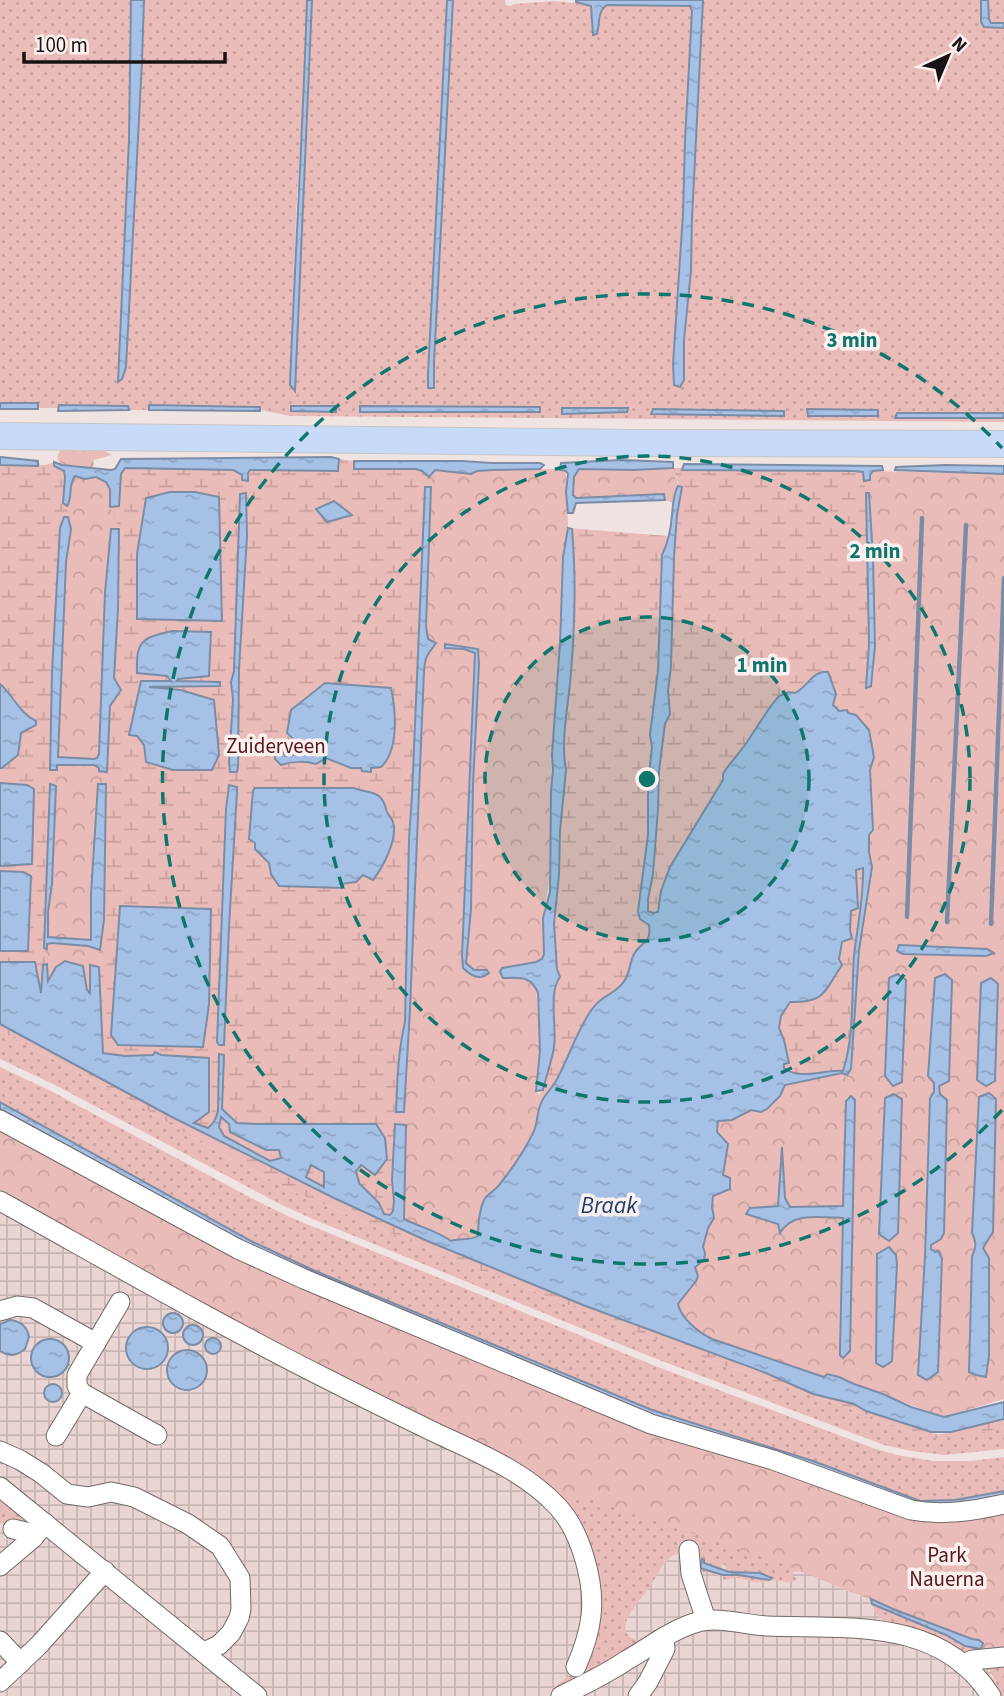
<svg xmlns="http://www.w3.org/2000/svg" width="1004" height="1696" font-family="'Source Sans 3',sans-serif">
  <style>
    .industrial { fill: url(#industrial-grid) }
    .grass { fill: url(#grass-dots); fill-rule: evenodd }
    .forest { fill: url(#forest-crowns); fill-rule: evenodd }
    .wetland { fill: url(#wetland-marsh); fill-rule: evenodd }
    .water { fill: url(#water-ripples); stroke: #7b8da6; stroke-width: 2; fill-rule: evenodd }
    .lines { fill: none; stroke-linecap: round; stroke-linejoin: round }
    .stream { stroke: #7b8da6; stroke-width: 4.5 }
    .minor-casing { stroke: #736868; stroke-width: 21 }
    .major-casing { stroke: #c7c6c6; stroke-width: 28 }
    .minor { stroke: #fff; stroke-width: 19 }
    .major { stroke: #c7daf7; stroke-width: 26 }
    .ring { fill: none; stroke: #0f766e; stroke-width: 3.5; stroke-dasharray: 12 9 }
    .labels { text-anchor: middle; stroke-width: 7; stroke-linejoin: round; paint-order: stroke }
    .park-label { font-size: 21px; fill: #55181a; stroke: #fdf1f0 }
    .water-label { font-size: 23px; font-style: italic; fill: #1a3d6c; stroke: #fdf1f0 }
    .centre { fill: #0f766e; stroke: #fdf1f0; stroke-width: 3.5 }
    .ring-label { font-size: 21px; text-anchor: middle; font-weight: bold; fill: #0f766e; stroke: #fdf1f0; stroke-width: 7; stroke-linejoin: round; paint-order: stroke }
  </style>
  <defs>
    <pattern id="industrial-grid" width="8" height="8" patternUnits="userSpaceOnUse" patternTransform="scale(1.75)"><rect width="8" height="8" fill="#ead5d4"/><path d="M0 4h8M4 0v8" fill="none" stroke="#c8b6b5"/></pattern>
    <pattern id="grass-dots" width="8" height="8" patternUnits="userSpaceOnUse" patternTransform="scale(1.75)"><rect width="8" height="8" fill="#eabcb9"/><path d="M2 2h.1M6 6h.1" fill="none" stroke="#c8a19e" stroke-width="1.8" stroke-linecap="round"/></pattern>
    <pattern id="forest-crowns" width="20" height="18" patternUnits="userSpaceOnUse" patternTransform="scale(1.75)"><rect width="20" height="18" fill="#eabcb9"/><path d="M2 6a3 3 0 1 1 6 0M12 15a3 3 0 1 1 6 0" fill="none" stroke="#c8a19e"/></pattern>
    <pattern id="wetland-marsh" width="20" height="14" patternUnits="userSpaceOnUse" patternTransform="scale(1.75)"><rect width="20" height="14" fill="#eabcb9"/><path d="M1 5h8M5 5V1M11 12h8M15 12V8" fill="none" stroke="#c8a19e"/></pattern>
    <pattern id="water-ripples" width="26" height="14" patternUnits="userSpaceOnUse" patternTransform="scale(1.75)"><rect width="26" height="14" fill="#a6c1e6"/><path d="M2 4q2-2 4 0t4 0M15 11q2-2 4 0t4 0" fill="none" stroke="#8ea5c4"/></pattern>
  </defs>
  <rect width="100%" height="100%" fill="#f0e4e3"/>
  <!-- industrial -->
  <path class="industrial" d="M0 1199 800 1570 851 1592 979 1640 1004 1696H0Z"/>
  <!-- grass -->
  <g class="grass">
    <path d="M0 0H131L129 139 118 381 126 367 142 62 144 0H307L304 88 297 194 290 385 294 390 312 0H447L428 374V387L433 388 453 0H505L506 5 510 6 514 4 554 1 586 4 591 5C594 15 591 25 593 35L597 34C600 24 597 11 607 5H690L692 11 685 140 683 214 673 364 684 380C682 342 690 306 691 268 694 179 699 89 703 0H981V21L984 27 1004 28V422L291 416 260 410V408L149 406V410H128V406L60 405 59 408H38L37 403H0ZM361 406 539 407 540 411 360 412ZM653 409 784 411 783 416 652 414Z"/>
    <path d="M988 0H1004V23H992L989 19Z"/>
    <path d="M0 1031 137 1104 205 1145 292 1191 441 1255 718 1364 789 1386 922 1436 965 1435 1004 1427V1449L945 1455 911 1451 884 1445 654 1358 315 1220 282 1205 53 1084 0 1059Z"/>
    <path d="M0 1067 51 1091 259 1202 292 1218 658 1367 873 1448 897 1455 934 1461H971L1004 1457V1491C978 1497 941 1507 915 1500L813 1461 652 1410 302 1266 241 1236 0 1102Z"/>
    <path d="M590 1463 1004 1652 966 1655 916 1629 885 1622 875 1613 872 1604 946 1635 956 1642 981 1649 871 1599 851 1592 800 1571 793 1572V1576L797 1579C790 1585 783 1581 775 1580 769 1582 757 1583 751 1582 747 1581 743 1578 739 1578 733 1577 729 1581 722 1579L723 1575H739L769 1580 771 1578 760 1573 729 1572 725 1570 726 1566 723 1564 721 1568 703 1563 700 1568 721 1574 720 1577 712 1573 695 1571 685 1559 676 1554C663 1559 657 1577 649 1588 635 1607 604 1637 648 1643L556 1691 552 1689 579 1668 595 1614 553 1496Z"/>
    <path d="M0 1497 24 1518 25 1523H0Z"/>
    <path d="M987 1664H1004V1696H1002Z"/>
  </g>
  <!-- forest -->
  <g class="forest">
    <path d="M60 450 105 451 112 455 94 460 93 468 62 465 57 458Z"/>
    <path d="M0 464 120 482 125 468 435 470 558 469 566 471 568 528 563 557 560 643 552 755 549 882 543 918 544 954 536 988 540 1051 536 1091 543 1099 650 735 662 555C670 539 672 520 673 503L665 500 663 495 576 498 572 495 574 477 579 469 633 470 673 468 678 485 870 475 873 471 1004 474V1399L944 1417 854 1384 839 1377H824L800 1370 704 1336 680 1311 433 1243 0 1024ZM869 846 872 868 859 950 851 1069 847 1075V1079L846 1075 835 1070 799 1075 851 911ZM851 1096 855 1101 852 1218 840 1355 846 1098Z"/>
    <path d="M0 1116 398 1316 898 1504 1004 1501V1652L982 1654 981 1649 983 1647 972 1639 893 1609 800 1570 575 1493 568 1498H558L0 1199Z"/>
  </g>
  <!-- wetland -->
  <g class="wetland">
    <path d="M339 459 354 461 355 469H416L422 471 428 476 425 487 413 797 409 839 405 1022C398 1051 398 1079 396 1108 395 1130 394 1151 393 1173 392 1186 398 1204 390 1215L384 1214 379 1203 359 1183 356 1171 360 1164 387 1159 256 1124 237 1123 222 1109 224 1055H219L218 1111 214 1123 207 1128 193 1123 208 1058 161 1055 125 1056 103 1053 99 967 90 965 100 950 104 920 106 784 99 771H107L110 706 117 696 119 685 114 678 118 609 119 529 110 507 119 505 121 474 125 468 130 467 233 470 238 472 248 480 250 470 338 471ZM240 493 247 536 239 669 237 772 231 682 234 671ZM172 631 211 632 177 679 178 682H220L148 686 149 688 181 690 144 744 137 735 141 681 172 682 167 676 153 635ZM282 749 284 756 309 753 370 768 371 771 361 768H351L326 758 317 764 309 762 287 763 275 759V754ZM229 785 237 787V791L229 927 224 1045ZM255 788H354C364 793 380 792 386 804 389 810 389 816 393 822L373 880 363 875 339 884 271 874 269 863 255 849ZM210 909 209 1004 203 1047Z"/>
    <path d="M38 461 40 465H46L54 462V466L64 471 65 477 63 503 67 506 68 517H64L52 672 50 770 56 786 51 784 44 948 47 964 43 965 41 998 35 963 0 962V951H28L23 872 0 871V866L32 864 27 785 0 783V465L37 466Z"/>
    <path d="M673 468H684L683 470 863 472 866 493 869 580V644L864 709 866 725C854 711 842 716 833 705 837 694 833 682 828 672L825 671C809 676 809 687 797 693 791 695 784 695 779 696L745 745 670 867 661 891 658 912 653 913 648 911V899L653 874 658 809 659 771 665 724 670 714 668 691 671 666 674 557 677 515 682 494Z"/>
    <path d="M568 528 668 536 661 577 658 670 650 735 652 747 648 783V835L638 911 650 925 649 938 635 952 625 981 589 1013 558 1078 543 1099 540 1096V1093L542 1092C548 1068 557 1045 555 1020 554 1006 551 989 559 977L557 969 554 924 559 875 560 831 566 770C560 740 568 703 571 672 575 625 576 577 572 530Z"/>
    <path d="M863 868C863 899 856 929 854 959 852 997 855 1035 843 1071 823 1068 802 1082 784 1068V1064L789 1062 784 1040 779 1028 781 1016 790 1002C827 1002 822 992 842 965 835 949 847 942 850 928 851 922 851 916 851 910 853 896 856 884 856 870Z"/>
    <path d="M0 1022 265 1163 425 1240 659 1330 670 1337 682 1338 739 1361 743 1366 766 1373 828 1398 854 1404 873 1414 935 1434H943L954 1431 1004 1416V1427C980 1433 946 1442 922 1436L789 1386 718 1364 441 1255 292 1191 205 1145 137 1104 0 1031Z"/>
    <path d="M221 1117 229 1124 279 1150 281 1158 270 1161 224 1136 219 1127Z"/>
    <path d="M311 1165 324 1172V1187L306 1177Z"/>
  </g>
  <!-- water -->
  <g class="water">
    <path d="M131 0H144L142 62 126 367 122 379 118 382 129 139Z"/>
    <path d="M307 0H312L295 391 290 385C295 257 303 128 307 0Z"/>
    <path d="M447 0H453L434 362V388H428V374Z"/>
    <path d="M576 0H703L692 219 691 271 684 340V380L680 387 674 385 673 364 683 214 685 140 692 11 690 6 607 5C597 11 600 24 597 34L593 35 591 6 576 2Z"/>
    <path d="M981 0H988L989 19 991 23H1004V28L984 27 981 22Z"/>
    <rect x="0" y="403" width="38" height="6"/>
    <path d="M59 405 128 406 129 410 58 411Z"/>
    <path d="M149 405 260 407V411L149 410Z"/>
    <path d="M291 406H336V412L291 411Z"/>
    <path d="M360 406 540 407V412H360Z"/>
    <path d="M562 408H628L627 412 562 414Z"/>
    <path d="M653 409 784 411V416L651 414Z"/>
    <path d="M807 409 878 410V416H808Z"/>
    <path d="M897 413H1004V418H895Z"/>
    <path d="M0 457 38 461V466L0 465Z"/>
    <path d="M331 457 339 459 338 471 250 470 248 473V481L242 480V475L233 470 125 468 121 474 119 506 110 507V489L106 482 96 477 85 479 75 476C68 484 73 497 67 506L63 503 65 477 64 471 54 466V462L62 465 111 470 115 469 121 459Z"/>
    <path d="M621 460 673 462V468L633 470 579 469 574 477 573 495 576 498 664 494 665 500 576 503 573 513H568L566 492 568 474 566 471 560 470 561 463Z"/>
    <path d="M354 461H462L491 463H540L544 465 540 469 493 470 477 471 471 474 435 470 429 477 422 471 416 469H354Z"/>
    <path d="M684 464 882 466 883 470 873 471 870 475V480L864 481 863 472 853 471 682 470Z"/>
    <path d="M946 465 1004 466V474L895 470 896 467Z"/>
    <path d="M678 486 682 487 677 515 674 557 671 666 668 691 670 714 665 724 659 771 658 809 653 874 648 899V911L653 913 658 912 661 891 670 867 723 780V774L726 769 745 745 770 707 779 696 789 692 795 693C808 687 812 670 828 672L836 694 833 705 839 711 847 710 848 713 856 715 869 730 874 757 870 770 873 830 869 835V852L872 867 859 950 851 1069 847 1075 842 1073 785 1085 780 1096 767 1109 761 1112 751 1110 732 1120 718 1121 717 1132 728 1144 723 1175 730 1178V1189L713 1196 712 1207 714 1218 708 1228 703 1247 705 1253 704 1260 695 1267 698 1276 696 1281 678 1304C681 1318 699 1333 712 1339L824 1377 827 1374 839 1377 854 1384 883 1394 911 1407 944 1417 1004 1402V1419L951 1432H931L866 1411 854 1404 813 1394 766 1373 583 1305 425 1240 334 1198 170 1116 0 1024V962H35L41 993 43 965 47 964 48 981 56 967 65 961 83 966 87 990 90 993V965L99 967 103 1053 125 1056 153 1055 155 1052 161 1055 209 1058V1112L194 1123 208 1128C214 1123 216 1119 218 1111L219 1054 224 1055 222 1109 237 1123 256 1124H376L385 1138 387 1159 375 1175 361 1165 356 1171 359 1183 379 1203 384 1214 390 1215 393 1211 394 1201 392 1180 395 1124 406 1125 404 1219C420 1227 437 1231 451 1241 461 1238 469 1241 478 1236 478 1224 479 1211 484 1200 487 1194 495 1191 499 1185 512 1169 525 1150 534 1131 538 1122 537 1109 542 1101 546 1093 553 1087 557 1079 569 1057 576 1033 590 1012 601 995 610 997 621 985 629 978 629 966 633 956 640 941 652 945 649 925L640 919 638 911 648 835V783L652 747 650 735 658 670 662 555C668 543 671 528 672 515 673 505 673 495 678 486ZM863 868C864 898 857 927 854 956 851 995 855 1034 843 1071 824 1069 801 1081 784 1068V1064L789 1063 784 1040 779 1028 781 1016 790 1002C826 1003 824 991 842 965L839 959 842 942 852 938 850 930 851 911 858 908 856 870ZM221 1117 229 1124 230 1132 266 1150H279L281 1158 270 1161 224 1136 219 1127ZM311 1165 324 1172V1187L306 1177Z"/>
    <path d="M425 487H431L426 626 428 639 436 643C428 654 425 656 424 671L410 1009 404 1112H396C397 1082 398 1052 405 1022L409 839 412 796Z"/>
    <path d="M170 492H195L219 497 222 621 137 619V554L146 498Z"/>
    <path d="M246 493 247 536 239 669 238 767 237 772H230L229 763 233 699 231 682 234 671 240 494Z"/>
    <path d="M866 493H869L873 557 875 646 871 686 866 688 869 644Z"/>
    <path d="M334 501 352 515 327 522 316 509Z"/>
    <path d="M64 517H68L71 529 66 562 58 757 94 759 97 758 99 754 105 592 111 529H119L118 609 114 678 121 690 110 706 107 772 99 771V768L94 765H57V770H50L52 672 60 528Z"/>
    <path d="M568 528 572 529C576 576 575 625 571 672 569 703 560 740 566 770L560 831 559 875 554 924 557 969 560 977C548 993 557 1026 554 1047 552 1061 546 1076 543 1090L536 1091 540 1051 538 993C531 975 519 978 503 978L500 972 502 968 536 962 542 959 544 954 543 918 550 892 551 791 553 770 552 755 560 643 563 557Z"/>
    <path d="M172 631 211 632 209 676 178 679 177 681 220 682V686L149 687 181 690 214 700 219 755 212 770H173L146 762 144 745 137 736 129 735 141 681H171L167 676 137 673C136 641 141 638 172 631Z"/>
    <path d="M445 644 478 649 479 664 473 784 471 909 466 963 474 970H487L489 973C480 981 470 975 463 968L462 955 475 653 464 649 445 648Z"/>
    <path d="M325 683 391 688C396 711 399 751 381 767L371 768V772L362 771 361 768H351L326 758 316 764C306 761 292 761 281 765L275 759V754L271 751 276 743 282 749 285 756 308 753 287 733 291 710Z"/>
    <path d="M0 684C13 695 20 714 36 721V725L21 733 18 755 2 768H0Z"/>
    <path d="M0 783 27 785 34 789 32 864 0 866Z"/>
    <path d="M50 784 56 786 52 884 48 912V937L91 940V894L98 784H106L104 920 100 950 88 946 52 943 47 944V949L44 948Z"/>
    <path d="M229 785 237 787V791L229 927 224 1045H219L217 1042 226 809Z"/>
    <path d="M255 788H354C360 791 369 791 375 794 383 797 385 805 387 812 388 815 392 818 393 822 398 839 383 867 373 880L363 875 356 882 340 884 343 888 279 886 271 874 269 863 255 849V843L249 839 253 791Z"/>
    <path d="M0 871 23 872 31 876 28 951H0Z"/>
    <path d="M120 906 211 909 209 1004 203 1047 118 1045 111 1035Z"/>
    <path d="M899 945 987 949 994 953 986 956 903 954 897 951Z"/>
    <path d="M898 974 906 980 902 1082 893 1086 885 1076 889 978Z"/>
    <path d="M945 974 952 980 949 1081 939 1086 940 1094 947 1100 944 1233 941 1239 931 1245V1249L935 1252 938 1251 942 1258 938 1372 927 1380 918 1375 925 1256 930 1098 934 1092V1083L928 1076 935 978Z"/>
    <path d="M991 978 998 984 995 1081 986 1086 977 1080 981 983Z"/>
    <path d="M989 1093 996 1099 993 1232 983 1248 989 1258V1356L986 1377 976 1375 969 1372 972 1256C977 1246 976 1242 972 1233L979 1097Z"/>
    <path d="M894 1094 902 1099 898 1233 889 1241 879 1234 885 1098Z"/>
    <path d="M851 1096 855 1100 850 1351 843 1358 840 1355V1350L843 1218C821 1217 792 1212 780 1233L778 1224 746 1214 750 1208 778 1206 782 1147 785 1198 790 1207 843 1206 846 1101Z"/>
    <path d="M0 1102 253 1242 313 1270 652 1410 813 1461 920 1501 955 1500 1004 1491V1496L975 1502 922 1505 667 1421 251 1246 0 1109Z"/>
    <path d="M889 1247 896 1255 897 1265 892 1361 883 1367 876 1363 877 1254Z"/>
    <circle cx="173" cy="1323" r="10"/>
    <path d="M10 1320C21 1321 27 1326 29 1337L25 1349C17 1356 9 1357 0 1351V1324Z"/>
    <circle cx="193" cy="1335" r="10"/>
    <circle cx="147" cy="1348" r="21"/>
    <circle cx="213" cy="1346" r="8"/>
    <circle cx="50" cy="1358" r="19"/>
    <circle cx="187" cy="1370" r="20"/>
    <circle cx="53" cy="1393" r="9"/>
    <path d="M702 1559 704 1560V1563L729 1572 760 1573 772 1578 769 1580 739 1575H723L700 1568Z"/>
    <path d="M871 1599 893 1609 972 1639 979 1640 983 1643 981 1649 965 1646 946 1635 872 1604Z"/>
  </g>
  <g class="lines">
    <!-- stream -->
    <g class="stream">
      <path d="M907 917 922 518"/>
      <path d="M947 922 966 525"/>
      <path d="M991 924 1004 578"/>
    </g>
    <!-- minor casing -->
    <g class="minor-casing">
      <g id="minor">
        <path d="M0 1120 238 1249 304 1279 651 1424 773 1460 911 1510C942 1516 973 1511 1004 1504"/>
        <path d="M0 1201C110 1262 219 1325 331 1381 366 1399 401 1416 436 1433 479 1453 526 1472 558 1507 581 1532 595 1583 591 1616 589 1634 583 1651 576 1667"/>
        <path d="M120 1302 77 1375V1386L82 1393 157 1435"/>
        <path d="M0 1311 17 1306 33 1308 96 1343"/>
        <path d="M56 1436 82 1393"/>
        <path d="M0 1451 20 1460 41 1473 67 1494 88 1497 111 1492 134 1497 188 1524 220 1546 240 1578 241 1609 239 1618 231 1633 219 1645 204 1652"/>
        <path d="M0 1487 257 1696"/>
        <path d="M13 1529 26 1532 33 1538"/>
        <path d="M689 1550 691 1574 706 1620"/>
        <path d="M0 1566 33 1538 45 1523"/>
        <path d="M0 1641 21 1663"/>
        <path d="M962 1664 973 1660 1004 1657"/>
        <path d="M0 1682 39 1645 105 1571"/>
        <path d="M561 1696C584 1685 606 1674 627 1660 650 1647 672 1629 698 1622 716 1616 747 1625 767 1626 848 1629 941 1617 991 1696"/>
        <path d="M638 1696 648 1682 665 1649 664 1637"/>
      </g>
    </g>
    <!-- major casing -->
    <g class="major-casing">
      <path id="major" d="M0 436 636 443 1004 444"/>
    </g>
    <!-- minor -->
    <use href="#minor" class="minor"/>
    <!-- major -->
    <use href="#major" class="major"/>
  </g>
  <!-- distance rings -->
  <circle cx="647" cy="779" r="162" fill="#0f766e" fill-opacity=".12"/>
  <g class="ring">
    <circle cx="647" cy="779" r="162"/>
    <circle cx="647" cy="779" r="323"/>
    <path d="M1002 1110A485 485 0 1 1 1002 448"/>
  </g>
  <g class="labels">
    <!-- park labels -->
    <g class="park-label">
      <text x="276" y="753">Zuiderveen</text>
      <text x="947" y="1562">Park<tspan x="947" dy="24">Nauerna</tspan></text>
    </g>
    <!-- water labels -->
    <g class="water-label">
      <text x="609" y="1213">Braak</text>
    </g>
  </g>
  <circle cx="647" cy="779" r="10" class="centre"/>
  <g class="ring-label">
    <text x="852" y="347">3 min</text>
    <text x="875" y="558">2 min</text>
    <text x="762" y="672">1 min</text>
  </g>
  <!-- north arrow -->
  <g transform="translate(948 56) rotate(44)" stroke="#fdf1f0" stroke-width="5" paint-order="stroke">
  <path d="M0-5L12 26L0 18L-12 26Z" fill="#171312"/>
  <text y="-10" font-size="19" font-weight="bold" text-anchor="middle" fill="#171312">N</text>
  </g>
  <!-- scale -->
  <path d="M24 52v10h201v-10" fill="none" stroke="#171312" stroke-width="3.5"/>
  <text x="35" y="52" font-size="21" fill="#171312" stroke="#fdf1f0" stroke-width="5" paint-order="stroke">100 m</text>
</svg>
